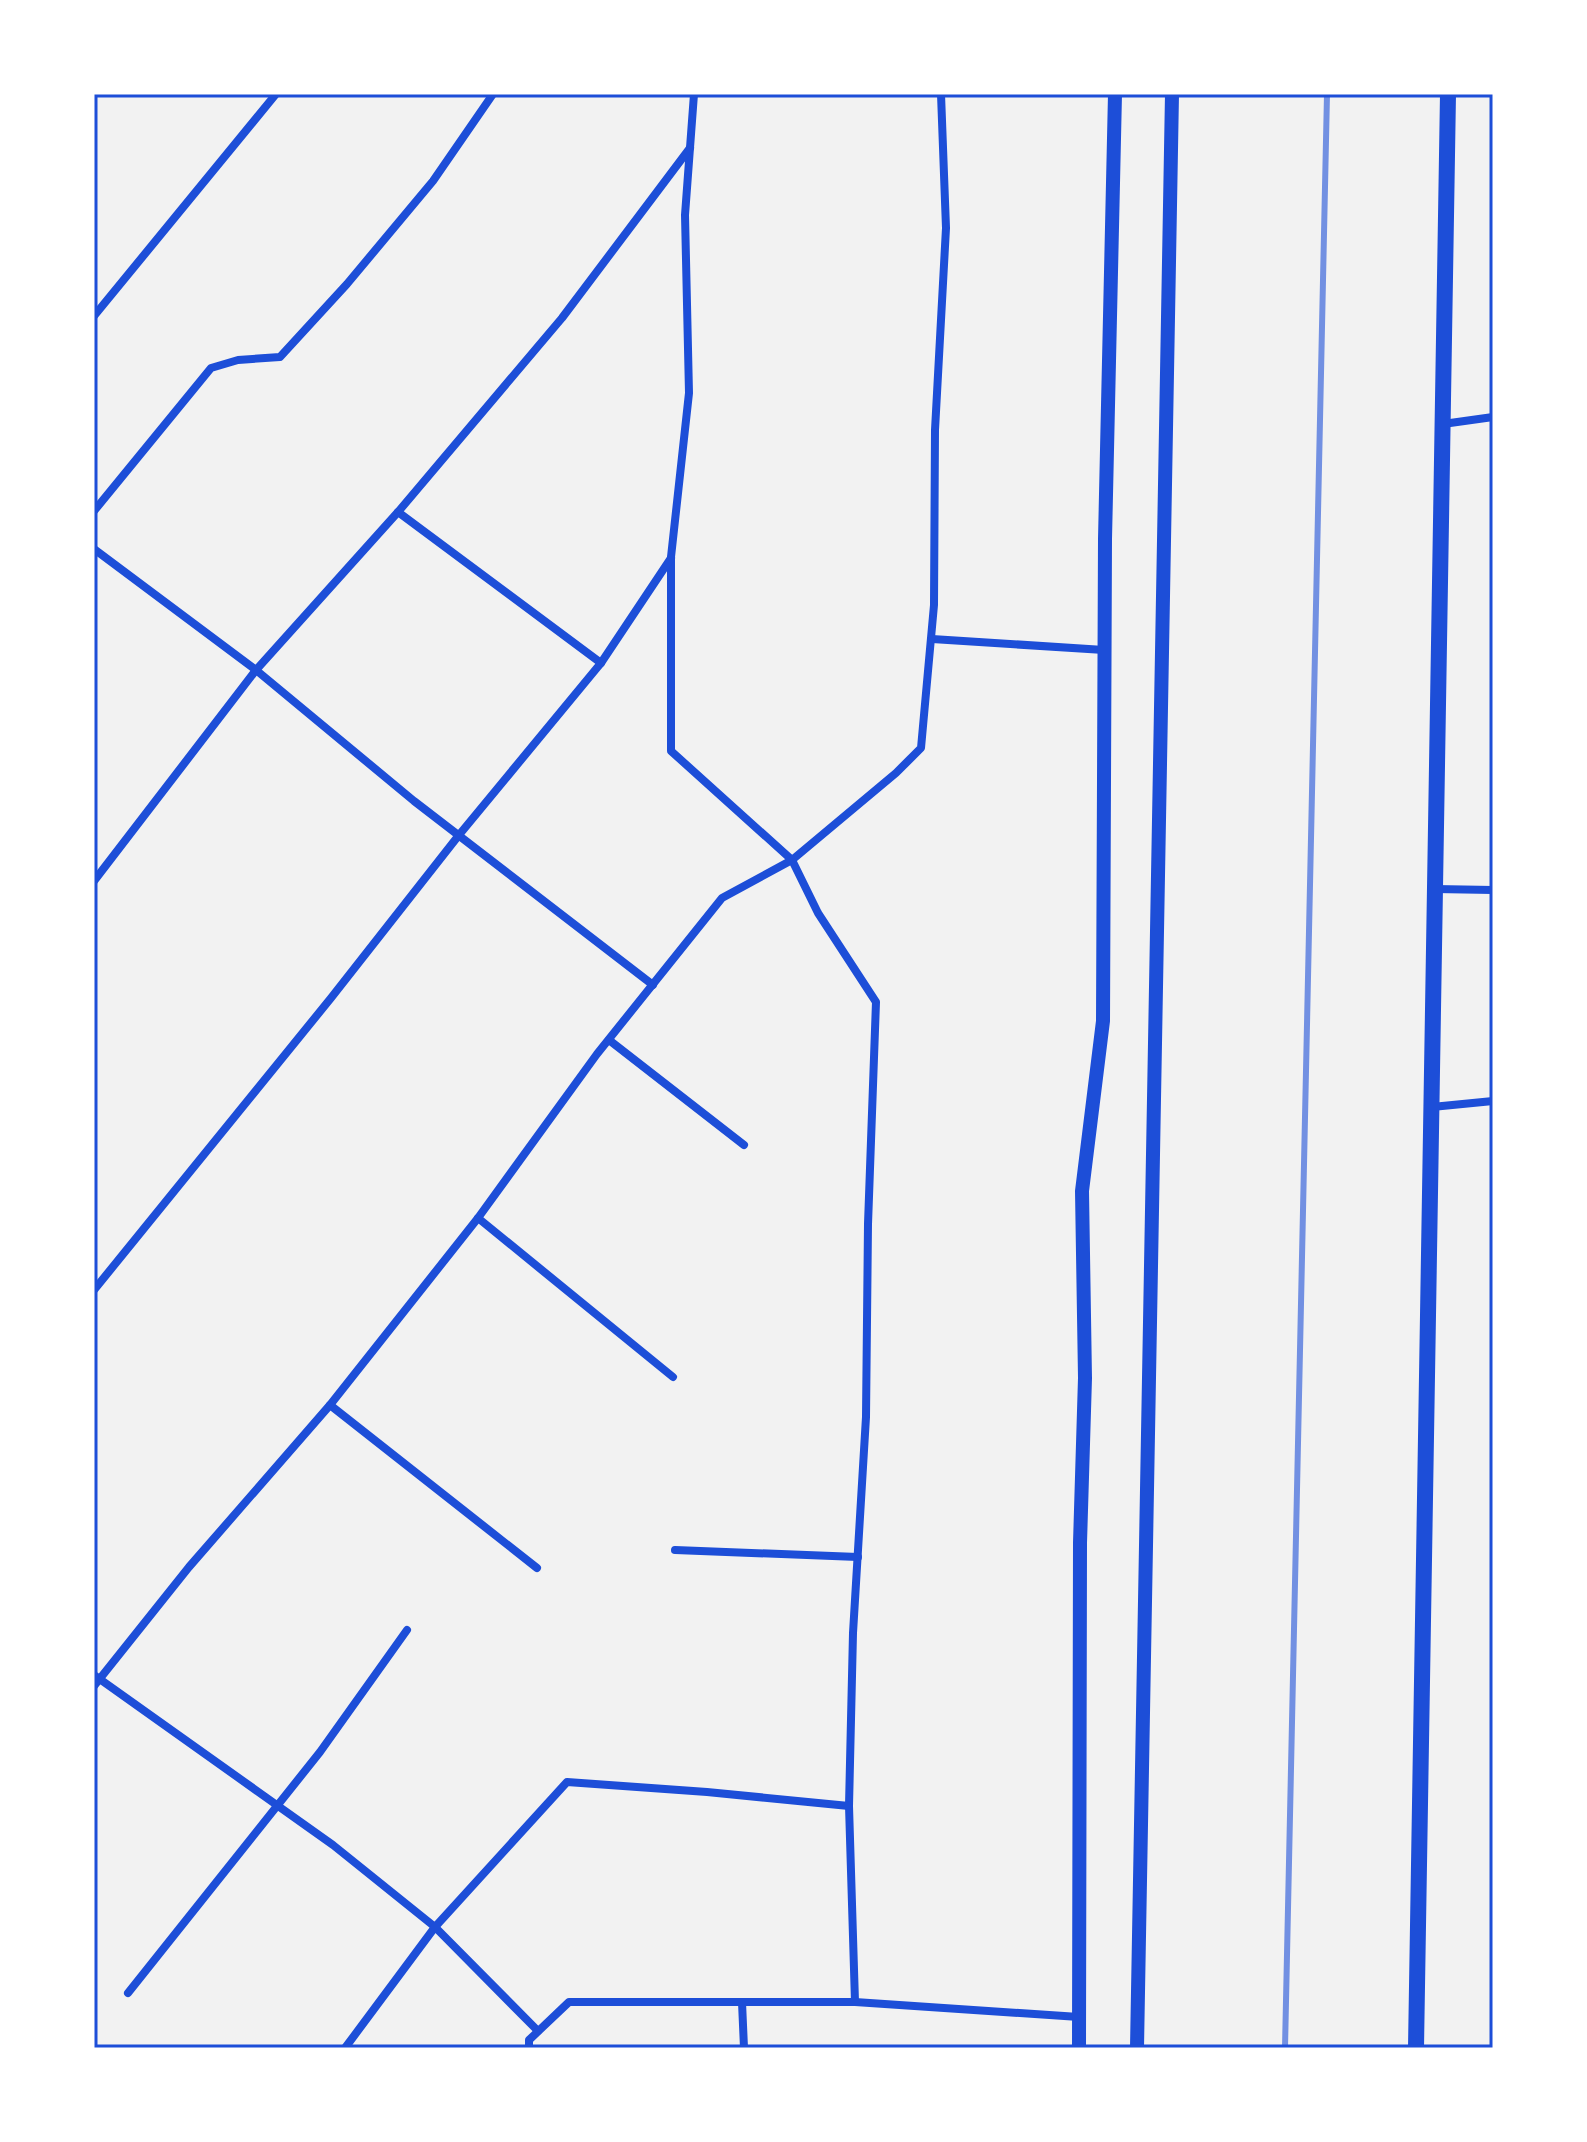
<svg xmlns="http://www.w3.org/2000/svg" width="1587" height="2142" font-family="Overpass,sans-serif">
  <style>
    .lines { fill: none; stroke-linecap: round; stroke-linejoin: round }
    .minor { stroke: #1d4ed8; stroke-width: 8 }
    .tertiary { stroke: #1d4ed8; stroke-width: 14 }
    .secondary { stroke: #1d4ed8; stroke-width: 16 }
    .rail { stroke: #7290e2; stroke-width: 6 }
    .neatline { fill: none; stroke: #1d4ed8; stroke-width: 3 }
  </style>
  <rect width="100%" height="100%" fill="#f2f2f2"/>
  <g class="lines">
    <!-- minor -->
    <g class="minor">
      <path d="M694 94 685 215 689 393 671 557V751L792 860 818 913 876 1002 868 1224 866 1417 853 1633 849 1806 855 2002"/>
      <path d="M94 316 276 94"/>
      <path d="M1443 424 1493 417"/>
      <path d="M94 511 211 368 238 360 280 357 347 284 433 181 493 94"/>
      <path d="M398 512 601 663"/>
      <path d="M94 549 256 670 414 801 653 985"/>
      <path d="M932 639 1104 650"/>
      <path d="M94 881 256 670 398 512 562 318 690 148"/>
      <path d="M1435 889 1493 890"/>
      <path d="M609 1040 744 1145"/>
      <path d="M1432 1107 1493 1101"/>
      <path d="M478 1218 673 1377"/>
      <path d="M94 1290 331 998 459 835 601 663 671 558"/>
      <path d="M330 1405 537 1568"/>
      <path d="M675 1550 858 1557"/>
      <path d="M94 1675 333 1845 435 1927 538 2031"/>
      <path d="M94 1686 189 1567 330 1405 478 1218 597 1054 722 898 792 860 896 773 921 748 934 605 935 430 946 228 941 94"/>
      <path d="M128 1993 320 1752 407 1630"/>
      <path d="M742 2002 744 2048"/>
      <path d="M345 2048 435 1927 567 1782 707 1792 849 1806"/>
      <path d="M529 2048V2040L569 2002H855L1079 2017"/>
    </g>
    <!-- tertiary -->
    <g class="tertiary">
      <path d="M1079 2048 1080 1543 1085 1378 1082 1191 1103 1021 1105 539 1115 94"/>
      <path d="M1137 2048 1172 94"/>
    </g>
    <!-- secondary -->
    <path class="secondary" d="M1416 2048 1448 94"/>
    <!-- rail -->
    <path class="rail" d="M1285 2048 1327 94"/>
  </g>
  <!-- border -->
  <rect width="1587" height="2142" fill="none" stroke="#ffffff" stroke-width="192"/>
  <rect x="96" y="96" width="1395" height="1950" class="neatline"/>
</svg>
